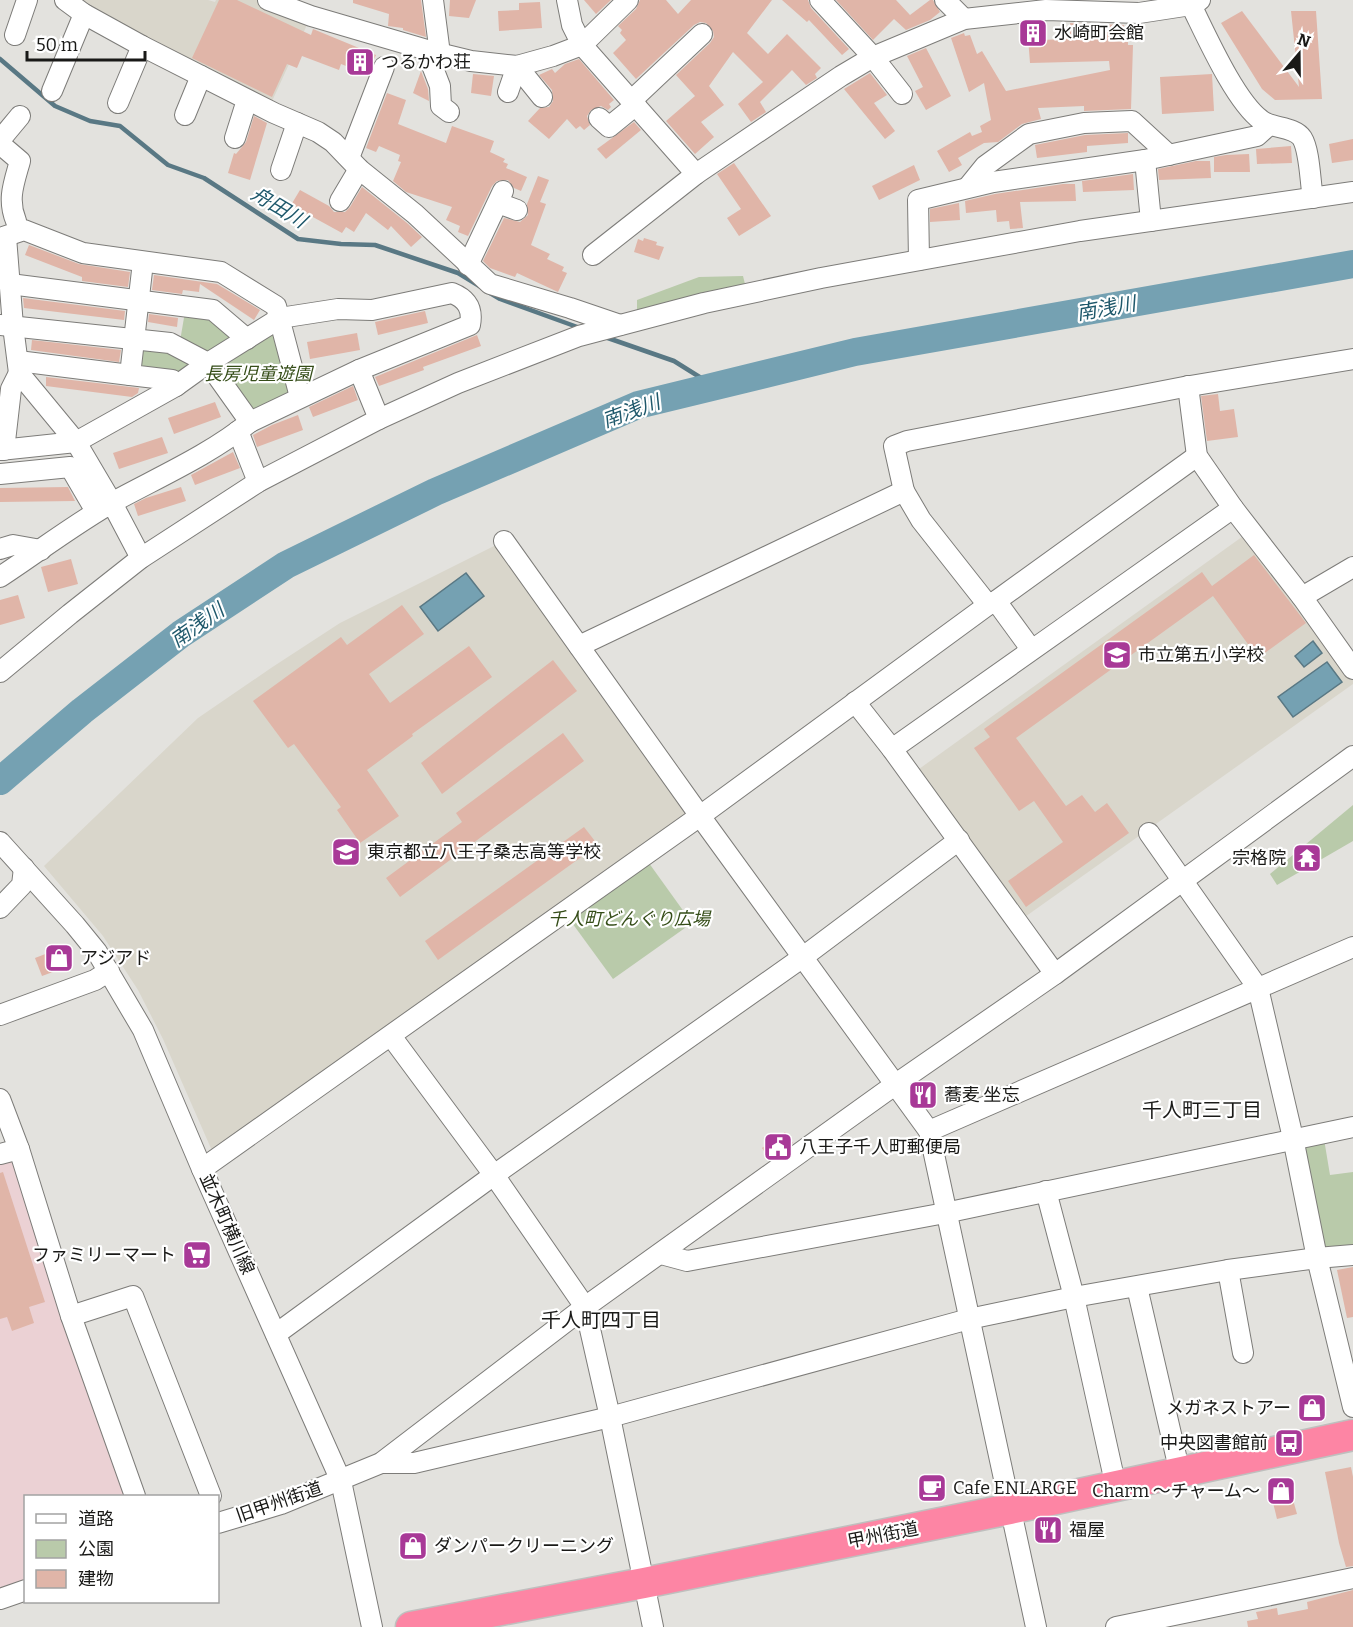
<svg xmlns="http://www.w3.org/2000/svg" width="1353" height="1627" font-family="Bitter,'Noto Sans JP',serif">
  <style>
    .commercial { fill: #ebd1d4 }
    .built { fill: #d9d6cb }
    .green { fill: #b9caaa }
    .water { fill: #75a1b2; stroke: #597884; stroke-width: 1.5 }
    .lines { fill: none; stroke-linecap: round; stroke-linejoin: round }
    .stream { stroke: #597884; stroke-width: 4.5 }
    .river { stroke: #75a1b2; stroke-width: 28 }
    .building { fill: #e0b5a8 }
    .minor-casing { stroke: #7d7c79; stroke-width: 22 }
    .highway-casing { stroke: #bfbfbe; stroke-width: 33 }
    .minor { stroke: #fff; stroke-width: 20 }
    .highway { stroke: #fd85a4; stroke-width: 30 }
    .labels { text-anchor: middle; stroke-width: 4.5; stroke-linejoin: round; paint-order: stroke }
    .poi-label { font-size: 18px; fill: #191917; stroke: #fff; text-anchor: start }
    .park-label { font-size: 18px; font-style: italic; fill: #354d18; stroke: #fff }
    .street-label { font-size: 18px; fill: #191917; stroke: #fff }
    .water-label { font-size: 20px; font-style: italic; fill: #1e586b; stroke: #fff }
    .neighbourhood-label { font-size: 20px; fill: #191917; stroke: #fff }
  </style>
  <rect width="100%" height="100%" fill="#e3e2de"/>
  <!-- commercial -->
  <path class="commercial" d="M13 1157 69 1340 124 1496H26L25 1582 0 1592V1160Z"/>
  <!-- built -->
  <g class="built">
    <path d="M65 0H208L215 2 216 0H268L311 16 268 110Z"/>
    <path d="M1246 534 1353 679V684L1022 919 919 769Z"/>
    <path d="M504 541 695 809 213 1153 163 1039 138 990 103 936 44 866 198 718 271 668 340 623Z"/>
  </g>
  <!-- green -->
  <g class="green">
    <path d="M743 276 745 284 637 310V300L699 277Z"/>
    <path d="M186 306 247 339 280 318 300 397 250 422 208 363 176 386 130 375 135 339 179 347Z"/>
    <path d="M1353 805V841L1277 885 1270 874Z"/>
    <path d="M646 859 692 923 613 979 567 916Z"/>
    <path d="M1324 1139 1330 1175 1353 1172V1248L1321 1250 1303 1155 1309 1142Z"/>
  </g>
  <!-- water -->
  <g class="water">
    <path d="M466 573 484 596 438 631 420 607Z"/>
    <path d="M1313 641 1322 653 1304 667 1295 656Z"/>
    <path d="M1327 662 1342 682 1293 717 1278 697Z"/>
  </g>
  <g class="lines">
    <!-- stream -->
    <g class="stream">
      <path d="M0 59 55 106 90 121 120 126 168 165 204 178 298 239 341 244 375 245 458 273 481 287"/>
      <path d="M490 293 500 299 580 328"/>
      <path d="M605 337 674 361 714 386"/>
    </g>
    <!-- river -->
    <path class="river" d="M0 781 82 711 181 634 286 565 435 492 638 405 855 352 1353 264"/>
  </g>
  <!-- building -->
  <g class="building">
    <path d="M219 0H237L311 35 313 29 376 55 367 74 341 64 339 70 302 56 297 68 287 64 272 97 192 58Z"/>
    <path d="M353 0H421L426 37 403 30V28L388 26 389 14 353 3Z"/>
    <path d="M450 0H476L469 18 449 16Z"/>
    <path d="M584 0H611L596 14Z"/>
    <path d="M640 0H666L678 14 691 0H772L747 33 768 54 787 34 821 68 815 74 817 78 806 85 792 70 760 102 766 112 751 122 738 104 763 82 733 52 709 86 724 105 701 122 714 137 695 154 666 121 695 96 676 75 710 43 714 37 713 31 706 23 700 22 694 25 636 79 613 53 626 40 620 33 622 30 618 26 636 9Z"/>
    <path d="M782 0H808L811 8 849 49 842 55 809 20 807 22Z"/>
    <path d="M836 0H896L910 15 930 0H933L940 12 930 20 906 30 894 19 873 40Z"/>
    <path d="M540 2 542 28 499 31 498 11 519 10V3Z"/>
    <path d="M1242 11 1299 87 1291 11H1316L1322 99 1275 100 1262 89 1221 23Z"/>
    <path d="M1070 23 1124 25V42H1128V45H1133L1131 109 1084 111V106L1038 108 1041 119 1022 124 998 142 984 143 958 158 962 165 949 172 937 151 970 132 972 136 982 132 980 126 991 120 984 83 969 92 951 38 964 33 965 36 970 35 977 54 982 51 1006 91 1110 70 1109 61 1030 63 1027 25 1039 24 1040 40 1070 39Z"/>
    <path d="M926 48 951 96 926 110 915 91 923 87 907 56Z"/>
    <path d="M579 59 614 100 609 104 611 107 608 110 601 106 591 110 587 116 590 125 584 130 580 126 576 129 567 119 549 139 528 121 540 108 549 107 553 101 552 90 539 75 552 69 555 73 565 64Z"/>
    <path d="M421 71 428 89 429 101 413 93Z"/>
    <path d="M870 73 887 95 874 103 895 131 885 139 844 89Z"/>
    <path d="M473 74 494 76 491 96 471 93Z"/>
    <path d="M1212 74 1214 111 1162 114 1160 77Z"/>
    <path d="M387 93 406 100 398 124 446 143 452 126 494 141 490 152 505 159 503 162 508 164 506 168 527 177 521 191 514 188 508 180 497 181 492 186 468 236 458 232 460 226 446 220 452 207 406 192 393 181 401 162 398 161 400 155 379 146 376 152 366 148Z"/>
    <path d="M254 116 267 123 250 180 228 173 234 153 236 154 246 142Z"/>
    <path d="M634 122 641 130 606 159 597 149Z"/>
    <path d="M1128 133V143L1087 146V152L1037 158 1035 145 1085 135Z"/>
    <path d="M1353 139V160L1332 163 1329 144Z"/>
    <path d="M1291 146 1292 163 1257 164 1256 149Z"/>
    <path d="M1249 154 1250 172H1214V157L1226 155Z"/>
    <path d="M1196 161H1210L1211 178 1159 180 1158 169Z"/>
    <path d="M734 163 771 216 739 236 727 218 741 209 717 174Z"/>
    <path d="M914 165 920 180 879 200 872 186Z"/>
    <path d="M1133 174 1134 190 1083 192 1082 181Z"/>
    <path d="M538 176 549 180 540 202 546 204 531 245 550 254 547 259 564 267 562 271 567 273 558 292 517 273 515 277 490 268 483 261 504 218 520 222 528 215 527 204Z"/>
    <path d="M1063 184H1075L1076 201 1020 202 1023 228 1010 229 1009 221 997 222 996 210 966 213 965 201 995 194Z"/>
    <path d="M362 187 407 223 422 237 411 247 391 226 388 230 366 213 354 232 346 227 342 233 291 205 300 190 329 206 334 212H345L350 207Z"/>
    <path d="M959 203 960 220 930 222V209Z"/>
    <path d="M644 238 657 242 656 245 664 247 659 260 634 252 638 239 643 241Z"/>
    <path d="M29 245 79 264 130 272 128 287 82 281V277L25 255Z"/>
    <path d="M154 275 217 284 260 310 254 320 200 284 199 292 183 290 182 294 152 290Z"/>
    <path d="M23 298 125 311 124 320 24 308Z"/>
    <path d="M425 311 428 323 378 335 375 322Z"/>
    <path d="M149 314 178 318 177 327 148 322Z"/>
    <path d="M357 333 360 350 310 359 307 342Z"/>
    <path d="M477 335 481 346 423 367 424 370 379 386 375 377Z"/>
    <path d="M32 340 121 350 119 362 31 350Z"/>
    <path d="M46 377 139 388 138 393 132 397 46 386Z"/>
    <path d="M353 386 358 400 313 417 309 407Z"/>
    <path d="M1218 394 1220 411 1234 409 1238 437 1207 441 1201 396Z"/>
    <path d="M215 402 221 417 174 434 168 418Z"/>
    <path d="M298 415 303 430 257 447 253 435 272 425Z"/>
    <path d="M162 437 168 453 119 469 113 453Z"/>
    <path d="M233 452 240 468 195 485 191 475Z"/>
    <path d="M68 487 75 501 0 502V488Z"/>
    <path d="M181 487 186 501 138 516 134 504 146 498Z"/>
    <path d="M1254 555 1306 623 1258 658 1213 596 1016 738 1066 806 1082 795 1095 812 1107 803 1129 833 1026 907 1008 881 1063 842 1034 801 1019 811 974 748 990 737 984 729 1202 572 1212 586Z"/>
    <path d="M71 559 78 584 48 592 41 567Z"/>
    <path d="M18 595 25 618 0 625V600Z"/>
    <path d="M402 605 424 634 369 674 390 703 469 646 492 677 412 734 413 736 367 770 399 816 360 843 337 810 341 807 294 744 288 748 253 701 341 637 347 645Z"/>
    <path d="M553 660 577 691 442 794 421 763Z"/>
    <path d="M563 733 584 761 400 897 386 878 462 822 456 813Z"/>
    <path d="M584 827 598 845 438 960 425 941Z"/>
    <path d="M66 946 72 965 42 976 35 958Z"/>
    <path d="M785 1132 793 1143 770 1160 762 1148Z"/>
    <path d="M3 1172 45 1302 29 1307 34 1323 12 1331 7 1317 0 1319V1173Z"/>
    <path d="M1353 1267V1317L1347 1318 1337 1270Z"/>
    <path d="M1351 1467 1353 1477V1566L1346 1567 1339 1543 1325 1472Z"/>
    <path d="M1288 1482 1297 1514 1277 1519 1269 1486Z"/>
    <path d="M1353 1590V1627H1248L1247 1621 1258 1619 1256 1612 1277 1608 1278 1615 1308 1609 1307 1602Z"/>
  </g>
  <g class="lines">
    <!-- minor casing -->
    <g class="minor-casing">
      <g id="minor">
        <path d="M65 0 84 14 142 46 274 113 318 132 333 142 359 169 415 214 490 284 570 308 620 325"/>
        <path d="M268 0 311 16 434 52 471 61 517 66 553 56 582 45 628 0"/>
        <path d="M433 0 440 54"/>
        <path d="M567 0 572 25 582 45 696 174 841 76 873 57 964 19 1046 10 1139 13 1191 5 1200 0"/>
        <path d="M820 0 873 57 902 94"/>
        <path d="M945 0 964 19"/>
        <path d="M1191 5C1206 35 1235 101 1261 120 1272 129 1294 126 1302 138 1310 151 1310 182 1313 198"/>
        <path d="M15 35 27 0"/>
        <path d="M426 50 440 86 441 106 449 112"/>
        <path d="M517 66 542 97"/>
        <path d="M52 91 84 14"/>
        <path d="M508 92 517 66"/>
        <path d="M632 100 702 34"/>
        <path d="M118 103 142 46"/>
        <path d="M185 115 201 76"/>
        <path d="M599 118 609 127 636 105"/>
        <path d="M235 138 247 100"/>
        <path d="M0 140 20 116"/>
        <path d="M0 144 20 161C14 183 7 199 16 221"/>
        <path d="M349 158 384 67"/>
        <path d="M1145 160 1151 221"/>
        <path d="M281 170 297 123"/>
        <path d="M968 187 985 166 1029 134 1084 123 1132 121 1169 155"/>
        <path d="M340 201 359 169"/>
        <path d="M498 203 517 210"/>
        <path d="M6 237 13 326 19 373 76 442 112 503 141 558"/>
        <path d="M0 238 24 230 83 253 221 272 276 306 300 397"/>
        <path d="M593 255 696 174"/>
        <path d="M919 260 918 200 993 182 1145 160 1257 136 1269 125"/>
        <path d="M143 262 130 375 172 380 176 386"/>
        <path d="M468 265 503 191"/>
        <path d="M10 284 213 310 247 339"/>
        <path d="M0 325 170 343 208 363 280 318 338 309 372 310 452 293C467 299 473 309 470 325L359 370 250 422C211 454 159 477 115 501 76 523 38 552 0 577"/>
        <path d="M18 361 130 375"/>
        <path d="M359 370 379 419"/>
        <path d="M1188 386 1197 456 1233 508 1302 597 1353 669"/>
        <path d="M238 431 258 482"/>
        <path d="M0 450 76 442 176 386 208 363 250 422"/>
        <path d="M4 450 11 389 19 373"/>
        <path d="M0 474 70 467 91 503 106 507"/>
        <path d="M904 491 894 446 907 441 1184 387 1353 359"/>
        <path d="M504 541 700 816 929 1131 1036 1627"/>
        <path d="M0 549 13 545 41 550"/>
        <path d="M1302 597 1353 567"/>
        <path d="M996 601 1031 649"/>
        <path d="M579 646 904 491 921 520 988 605"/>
        <path d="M0 672 70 614 141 558 258 482 379 419 458 383 579 336 704 303 821 278 1080 231 1353 192"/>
        <path d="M855 702 892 749 1055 974"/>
        <path d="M892 749 1233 508"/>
        <path d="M1149 833 1258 988 1293 1138 1317 1258 1353 1407"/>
        <path d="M0 842 75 925 97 952 143 1030 202 1169 341 1481 372 1627"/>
        <path d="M0 908 22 885 24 868"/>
        <path d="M0 1015 95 980 109 971"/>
        <path d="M391 1036 494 1175 585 1307 610 1417 653 1627"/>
        <path d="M0 1099 19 1149"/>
        <path d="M929 1131 1353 947"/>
        <path d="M0 1154 19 1149 71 1316 135 1496"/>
        <path d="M202 1169 700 816 988 605 996 601 1197 456"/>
        <path d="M1046 1191 1074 1297 1116 1487"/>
        <path d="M661 1254 687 1261 945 1213 1353 1127"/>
        <path d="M1228 1270 1243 1353"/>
        <path d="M1137 1287 1180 1473"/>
        <path d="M71 1316 133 1296 211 1496"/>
        <path d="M276 1334 494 1175 803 957 959 840"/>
        <path d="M381 1463H414L610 1417 969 1319 1074 1297 1228 1270 1317 1258 1353 1255"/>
        <path d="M218 1523 281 1504 381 1463 585 1307 896 1084 1055 974 1353 756"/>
        <path d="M0 1599 26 1590"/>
        <path d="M1116 1627 1353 1578"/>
      </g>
    </g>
    <!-- highway casing -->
    <g class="highway-casing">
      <path id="highway" d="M411 1627 644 1583 1010 1509 1353 1435"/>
    </g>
    <!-- minor -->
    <use href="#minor" class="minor"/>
    <!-- highway -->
    <use href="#highway" class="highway"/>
  </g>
  <!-- icons -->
  <defs>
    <g id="building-square" transform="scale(1.5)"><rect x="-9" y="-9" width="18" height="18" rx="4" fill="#a83997" stroke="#fff"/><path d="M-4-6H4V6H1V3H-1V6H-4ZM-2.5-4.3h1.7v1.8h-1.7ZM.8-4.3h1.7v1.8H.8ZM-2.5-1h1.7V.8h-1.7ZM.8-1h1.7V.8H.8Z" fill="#fff"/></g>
    <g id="school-square" transform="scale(1.5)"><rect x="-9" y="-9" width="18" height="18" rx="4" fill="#a83997" stroke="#fff"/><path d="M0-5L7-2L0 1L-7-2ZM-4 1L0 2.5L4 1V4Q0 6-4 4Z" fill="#fff"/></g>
    <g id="temple-square" transform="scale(1.5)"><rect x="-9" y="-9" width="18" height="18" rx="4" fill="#a83997" stroke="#fff"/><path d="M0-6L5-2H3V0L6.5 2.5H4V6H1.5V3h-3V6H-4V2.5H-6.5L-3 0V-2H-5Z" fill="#fff"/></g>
    <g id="shop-square" transform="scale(1.5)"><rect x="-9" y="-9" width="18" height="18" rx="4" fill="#a83997" stroke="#fff"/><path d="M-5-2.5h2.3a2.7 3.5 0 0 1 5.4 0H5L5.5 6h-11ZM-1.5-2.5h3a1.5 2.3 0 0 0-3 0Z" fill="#fff"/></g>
    <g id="restaurant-square" transform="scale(1.5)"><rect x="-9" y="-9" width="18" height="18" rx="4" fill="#a83997" stroke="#fff"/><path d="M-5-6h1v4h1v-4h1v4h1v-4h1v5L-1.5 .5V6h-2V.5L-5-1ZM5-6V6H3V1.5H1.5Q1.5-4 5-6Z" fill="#fff"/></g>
    <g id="civic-square" transform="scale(1.5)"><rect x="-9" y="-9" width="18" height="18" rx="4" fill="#a83997" stroke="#fff"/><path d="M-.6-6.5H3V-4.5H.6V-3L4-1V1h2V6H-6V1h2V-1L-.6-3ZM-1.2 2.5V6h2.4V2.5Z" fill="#fff"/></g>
    <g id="supermarket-square" transform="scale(1.5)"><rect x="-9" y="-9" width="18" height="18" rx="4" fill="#a83997" stroke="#fff"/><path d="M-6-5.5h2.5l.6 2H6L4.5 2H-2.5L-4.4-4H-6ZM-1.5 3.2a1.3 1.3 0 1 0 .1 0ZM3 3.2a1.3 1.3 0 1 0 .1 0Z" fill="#fff"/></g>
    <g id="bus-square" transform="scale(1.5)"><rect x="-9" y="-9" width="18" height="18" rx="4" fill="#a83997" stroke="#fff"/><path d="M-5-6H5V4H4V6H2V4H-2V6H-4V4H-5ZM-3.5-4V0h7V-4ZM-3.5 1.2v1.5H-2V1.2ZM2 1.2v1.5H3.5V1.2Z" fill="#fff"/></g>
    <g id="cafe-square" transform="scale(1.5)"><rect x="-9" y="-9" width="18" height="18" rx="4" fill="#a83997" stroke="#fff"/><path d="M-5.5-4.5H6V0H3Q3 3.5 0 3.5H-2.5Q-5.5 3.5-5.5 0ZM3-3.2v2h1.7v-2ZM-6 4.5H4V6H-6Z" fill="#fff"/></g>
  </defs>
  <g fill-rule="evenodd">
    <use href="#building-square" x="1033" y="33"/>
    <use href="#building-square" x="360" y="62"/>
    <use href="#school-square" x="1117" y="655"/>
    <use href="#school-square" x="346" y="852"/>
    <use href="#temple-square" x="1307" y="858"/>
    <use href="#shop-square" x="59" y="958"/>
    <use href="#restaurant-square" x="923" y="1095"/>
    <use href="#civic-square" x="778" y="1147"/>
    <use href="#supermarket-square" x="197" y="1255"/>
    <use href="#shop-square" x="1312" y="1408"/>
    <use href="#bus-square" x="1289" y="1443"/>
    <use href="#cafe-square" x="932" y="1488"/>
    <use href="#shop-square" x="1281" y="1491"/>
    <use href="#restaurant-square" x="1048" y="1530"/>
    <use href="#shop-square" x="413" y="1546"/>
  </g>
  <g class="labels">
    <!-- poi labels -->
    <g class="poi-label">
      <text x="1054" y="39">水崎町会館</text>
      <text x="381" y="68">つるかわ荘</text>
      <text x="1138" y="661">市立第五小学校</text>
      <text x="367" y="858">東京都立八王子桑志高等学校</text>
      <text x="1286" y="864" text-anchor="end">宗格院</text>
      <text x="80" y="964">アジアド</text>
      <text x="944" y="1101">蕎麦 坐忘</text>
      <text x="799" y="1153">八王子千人町郵便局</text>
      <text x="176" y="1261" text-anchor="end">ファミリーマート</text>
      <text x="1291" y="1414" text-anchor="end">メガネストアー</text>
      <text x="1268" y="1449" text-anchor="end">中央図書館前</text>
      <text x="953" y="1494">Cafe ENLARGE</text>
      <text x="1260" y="1497" text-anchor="end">Charm ～チャーム～</text>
      <text x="1069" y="1536">福屋</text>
      <text x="434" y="1552">ダンパークリーニング</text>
    </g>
    <!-- park labels -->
    <g class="park-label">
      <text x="258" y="380">長房児童遊園</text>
      <text x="629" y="925">千人町どんぐり広場</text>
    </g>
    <!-- street labels -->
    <g class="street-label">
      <text transform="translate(227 1224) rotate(66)" y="6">並木町横川線</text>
      <text transform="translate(279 1502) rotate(-19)" y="6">旧甲州街道</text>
      <text transform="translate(883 1535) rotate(-11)" y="6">甲州街道</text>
    </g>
    <!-- water labels -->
    <g class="water-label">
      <text transform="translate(279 207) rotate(31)" y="7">舟田川</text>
      <text transform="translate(1106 308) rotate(-10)" y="7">南浅川</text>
      <text transform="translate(631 411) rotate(-20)" y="7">南浅川</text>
      <text transform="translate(197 625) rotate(-35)" y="7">南浅川</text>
    </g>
    <!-- neighbourhood labels -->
    <g class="neighbourhood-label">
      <text x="1202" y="1117">千人町三丁目</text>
      <text x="601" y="1327">千人町四丁目</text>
    </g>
  </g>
  <!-- legend -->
  <rect x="24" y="1495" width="195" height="108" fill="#ffffff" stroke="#a3a3a2" stroke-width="1.5"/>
  <rect x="36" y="1514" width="30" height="9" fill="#ffffff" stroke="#a3a3a2" stroke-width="1.5"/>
  <text x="78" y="1525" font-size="18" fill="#191917">道路</text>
  <rect x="36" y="1540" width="30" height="18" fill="#b9caaa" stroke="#a3a3a2" stroke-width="1.5"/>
  <text x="78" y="1555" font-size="18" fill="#191917">公園</text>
  <rect x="36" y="1570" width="30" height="18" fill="#e0b5a8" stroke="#a3a3a2" stroke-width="1.5"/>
  <text x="78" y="1585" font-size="18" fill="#191917">建物</text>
  <!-- north arrow -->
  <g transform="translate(1299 54) rotate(20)" stroke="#ffffff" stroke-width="4.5" paint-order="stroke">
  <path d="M0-4.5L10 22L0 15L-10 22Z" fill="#191917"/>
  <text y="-9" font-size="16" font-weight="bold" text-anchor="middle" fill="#191917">N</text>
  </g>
  <!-- scale -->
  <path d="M27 51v9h118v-9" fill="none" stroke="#191917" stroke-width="3"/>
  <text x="36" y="51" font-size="18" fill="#191917" stroke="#ffffff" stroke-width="4.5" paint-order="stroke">50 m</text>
</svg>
